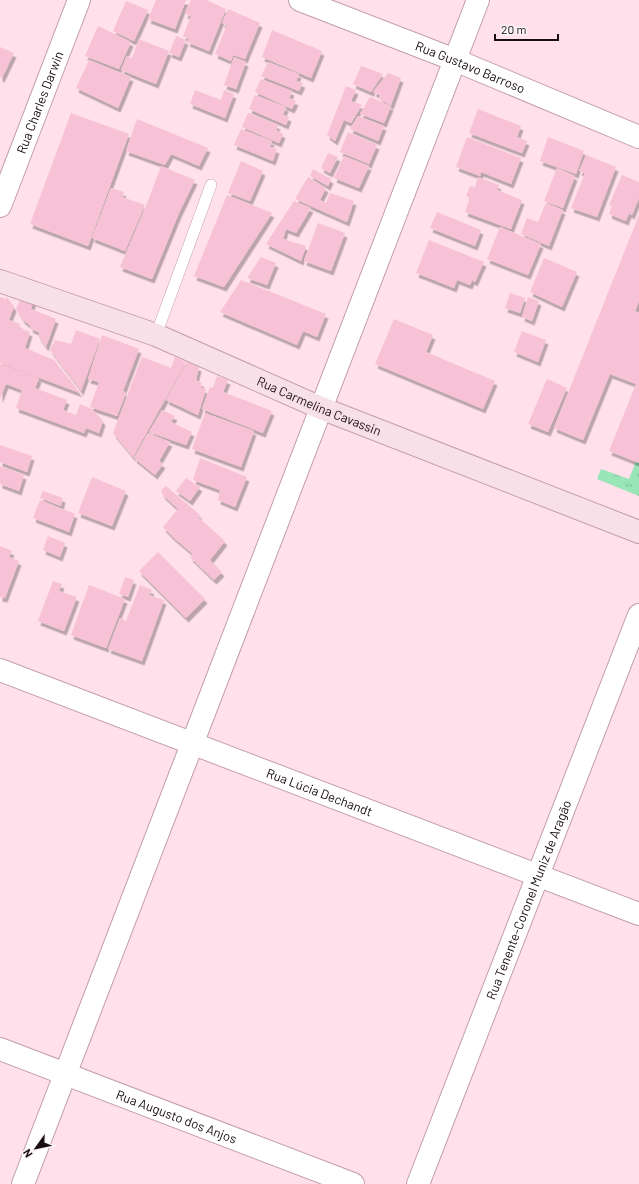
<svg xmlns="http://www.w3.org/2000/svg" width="639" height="1184" font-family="Barlow,sans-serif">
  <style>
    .grass { fill: url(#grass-tufts) }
    .building { fill: #f7c2d5; filter: url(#shadow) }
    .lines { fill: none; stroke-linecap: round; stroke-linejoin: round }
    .lane-casing { stroke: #c29eaa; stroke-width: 12 }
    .street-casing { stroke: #c29eaa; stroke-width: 24 }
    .secondary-casing { stroke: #c29eaa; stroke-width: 24 }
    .lane { stroke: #fff; stroke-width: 11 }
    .street { stroke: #fff; stroke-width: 22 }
    .secondary { stroke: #f8e0e9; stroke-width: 22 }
    .labels { text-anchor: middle; stroke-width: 3; stroke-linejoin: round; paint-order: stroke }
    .street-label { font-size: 13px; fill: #190d12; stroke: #fcf5f7 }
  </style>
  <defs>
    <pattern id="grass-tufts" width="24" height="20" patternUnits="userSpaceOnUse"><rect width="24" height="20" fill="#98e5b7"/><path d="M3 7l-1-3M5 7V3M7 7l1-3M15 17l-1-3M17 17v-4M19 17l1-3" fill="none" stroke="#82c39c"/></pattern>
    <filter id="shadow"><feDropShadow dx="2.5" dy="4.5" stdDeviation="0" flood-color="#0004"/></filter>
  </defs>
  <rect width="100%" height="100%" fill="#ffe0eb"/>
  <!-- grass -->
  <path class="grass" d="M639 454V496L597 479 601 469 629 479Z"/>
  <!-- building -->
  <g class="building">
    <path d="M156 0H186L175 29 148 19Z"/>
    <path d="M191 0H206L226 9 209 51 187 42 189 39 183 36 191 16 185 14Z"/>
    <path d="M126 1 148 10 134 41 113 31Z"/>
    <path d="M228 9 260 23 245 59 233 55 231 61 215 54 227 25 222 23Z"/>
    <path d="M98 26 131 42 119 69 85 56Z"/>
    <path d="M272 30 322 51 311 78 262 57Z"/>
    <path d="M176 36 186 40 179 57 169 53Z"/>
    <path d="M139 39 169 51 156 84 121 70 127 56 132 58Z"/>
    <path d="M0 47 14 53 2 78 0 77Z"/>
    <path d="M234 57 246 62 236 89 224 85Z"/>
    <path d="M89 60 131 77 118 108 76 88Z"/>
    <path d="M268 62 299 74 296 81 303 83 299 91 261 76Z"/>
    <path d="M361 66 383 74 371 92 353 84Z"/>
    <path d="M388 73 401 78 391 105 379 99 380 95 373 92Z"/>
    <path d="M261 79 292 91 289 98 296 101 292 109 255 92Z"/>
    <path d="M346 86 356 90 351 101 362 105 351 123 344 120 335 141 327 135Z"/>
    <path d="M195 90 221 100 224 90 234 94 225 118 190 104Z"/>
    <path d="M255 95 286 107 283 115 289 117 286 125 249 109Z"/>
    <path d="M370 97 391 106 384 123 360 114Z"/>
    <path d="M478 109 521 126 517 137 527 141 522 153 469 133Z"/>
    <path d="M71 113 129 134 88 246 30 224Z"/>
    <path d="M248 113 278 125 276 130 283 134 279 143 242 127Z"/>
    <path d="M358 116 384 126 378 141 350 129Z"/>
    <path d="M137 119 208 148 199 166 171 154 165 165 126 151Z"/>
    <path d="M241 129 272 141 270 147 277 149 273 161 234 145Z"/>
    <path d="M348 132 377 145 369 164 340 152Z"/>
    <path d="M467 137 521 158 511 184 481 172 480 176 456 167Z"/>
    <path d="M548 137 584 151 576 174 540 161Z"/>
    <path d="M328 153 338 157 330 173 321 168Z"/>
    <path d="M586 155 616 167 597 217 571 208 585 173 579 171Z"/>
    <path d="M344 156 369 166 359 188 334 178Z"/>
    <path d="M241 161 263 171 250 201 228 193Z"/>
    <path d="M161 166 195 180 179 213 152 279 120 267 146 206Z"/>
    <path d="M557 168 575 176 563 208 544 201Z"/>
    <path d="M313 169 331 179 328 186 310 176Z"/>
    <path d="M622 175 639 182V198L632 215 629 213 626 221 609 214 612 206 609 205Z"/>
    <path d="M308 177 326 188 320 200 326 203 330 193 354 201 347 222 295 199Z"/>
    <path d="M478 177 499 185 497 190 522 200 511 229 465 212 470 198 466 196 470 186 475 187Z"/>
    <path d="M111 188 124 192 122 197 145 205 125 251 92 238Z"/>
    <path d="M227 195 272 213 224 287 194 276Z"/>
    <path d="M294 201 311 208 296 233 286 229 283 239 306 246 301 261 266 244Z"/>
    <path d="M546 203 563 210 549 246 521 234 527 218 538 222Z"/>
    <path d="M437 212 481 230 475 246 430 228Z"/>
    <path d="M639 215V301L635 311 639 313V463L609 451 636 384 610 374 583 440 554 428Z"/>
    <path d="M318 223 345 233 331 271 304 261Z"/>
    <path d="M500 227 541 244 528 275 487 259Z"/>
    <path d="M429 240 484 262 475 282 472 280 470 285 457 280 454 288 416 273Z"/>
    <path d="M261 257 276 263 267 285 247 278Z"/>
    <path d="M544 258 577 272 562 307 530 292Z"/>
    <path d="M241 280 326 314 317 337 303 331 297 345 220 312Z"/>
    <path d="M510 293 525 298 520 313 505 308Z"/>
    <path d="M22 295 34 300 31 309 56 319 46 347 38 336 40 333 30 328 31 326 23 320 16 309Z"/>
    <path d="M0 297 6 299 7 297 14 307 9 320 20 324 19 328 30 332 25 348 54 360 80 393 0 363Z"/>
    <path d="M528 297 539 301 532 321 522 317Z"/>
    <path d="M394 319 433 335 426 352 495 381 483 409 375 364Z"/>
    <path d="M76 330 100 339 81 391 50 350 55 340 71 344Z"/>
    <path d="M522 331 546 340 538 362 514 352Z"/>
    <path d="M102 335 139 349 123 391 126 393 117 416 90 407 99 382 88 379Z"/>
    <path d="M142 357 171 368 175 357 186 362 133 457 113 433Z"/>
    <path d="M187 362 199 367 196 380 202 383 201 388 206 389 198 415 166 400Z"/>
    <path d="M0 364 39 378 35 388 67 400 63 410 76 415 80 404 92 409 103 421 99 433 86 428 84 433 16 408 22 390 6 384 0 399Z"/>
    <path d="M217 376 228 380 223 392 272 411 263 433 202 409 210 387 213 388Z"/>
    <path d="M547 379 567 388 548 432 528 424Z"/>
    <path d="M162 410 175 416 171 422 192 432 186 445 149 432Z"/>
    <path d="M205 413 254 431 241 467 192 449Z"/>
    <path d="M148 433 170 442 159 461 163 464 155 475 134 458Z"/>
    <path d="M0 445 32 456 27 472 0 462Z"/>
    <path d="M200 458 247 477 235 507 218 500 220 490 193 480Z"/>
    <path d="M0 466 24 475 19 491 0 484Z"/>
    <path d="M92 477 126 491 112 526 78 513Z"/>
    <path d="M186 478 200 487 190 501 176 491Z"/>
    <path d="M166 486 200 515 198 517 225 541 210 560 222 572 214 580 190 557 193 554 174 538 163 527 178 509 163 495 161 490Z"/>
    <path d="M43 491 63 498 61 506 40 498Z"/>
    <path d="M40 500 75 514 69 532 33 518Z"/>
    <path d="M48 536 65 543 60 557 43 550Z"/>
    <path d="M0 546 12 551 9 557 19 561 5 598 0 597Z"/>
    <path d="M158 552 205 599 186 618 139 571Z"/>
    <path d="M125 577 134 580 128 597 119 594Z"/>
    <path d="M53 581 62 584 59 591 77 597 64 631 38 621Z"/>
    <path d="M89 585 125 599 106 648 71 635Z"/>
    <path d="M140 585 152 590 149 595 164 600 142 661 108 649 120 618 126 621Z"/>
  </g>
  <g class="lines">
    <!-- lane casing -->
    <g class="lane-casing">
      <path id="lane" d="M156 335 211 185"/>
    </g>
    <!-- street casing -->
    <g class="street-casing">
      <g id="street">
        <path id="s1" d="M300 0 455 60 639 137"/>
        <path id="s2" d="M0 206 79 0"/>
        <path id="s3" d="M0 670 639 914"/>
        <path id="s4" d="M0 1049 353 1184"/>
        <path d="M23 1184 478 0"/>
        <path id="s5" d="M418 1184 639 615"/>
      </g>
    </g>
    <!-- secondary casing -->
    <g class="secondary-casing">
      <g id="secondary">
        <path id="s6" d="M0 281 156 335 321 408 639 532"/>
      </g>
    </g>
    <!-- lane -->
    <use href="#lane" class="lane"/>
    <!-- street -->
    <use href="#street" class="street"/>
    <!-- secondary -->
    <use href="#secondary" class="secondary"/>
  </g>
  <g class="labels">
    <!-- street labels -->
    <g class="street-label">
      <text dy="5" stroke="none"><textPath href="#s1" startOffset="183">Rua Gustavo Barroso</textPath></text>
      <text dy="5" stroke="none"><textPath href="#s2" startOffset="111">Rua Charles Darwin</textPath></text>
      <text dy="5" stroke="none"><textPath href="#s6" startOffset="343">Rua Carmelina Cavassin</textPath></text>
      <text dy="5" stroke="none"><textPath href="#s3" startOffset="342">Rua Lúcia Dechandt</textPath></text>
      <text dy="5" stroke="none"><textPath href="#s5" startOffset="305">Rua Tenente-Coronel Muniz de Aragão</textPath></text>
      <text dy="5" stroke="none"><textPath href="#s4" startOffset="189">Rua Augusto dos Anjos</textPath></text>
    </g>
  </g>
  <!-- north arrow -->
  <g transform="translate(36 1148) rotate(237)" stroke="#fcf5f7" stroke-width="3" paint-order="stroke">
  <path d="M0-3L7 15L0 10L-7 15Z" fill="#190d12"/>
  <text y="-6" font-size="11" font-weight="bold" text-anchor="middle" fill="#190d12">N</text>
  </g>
  <!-- scale -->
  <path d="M495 34v6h63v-6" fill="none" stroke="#190d12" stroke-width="2"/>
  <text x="501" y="34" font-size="12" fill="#190d12" stroke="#fcf5f7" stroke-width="3" paint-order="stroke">20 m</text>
</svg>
